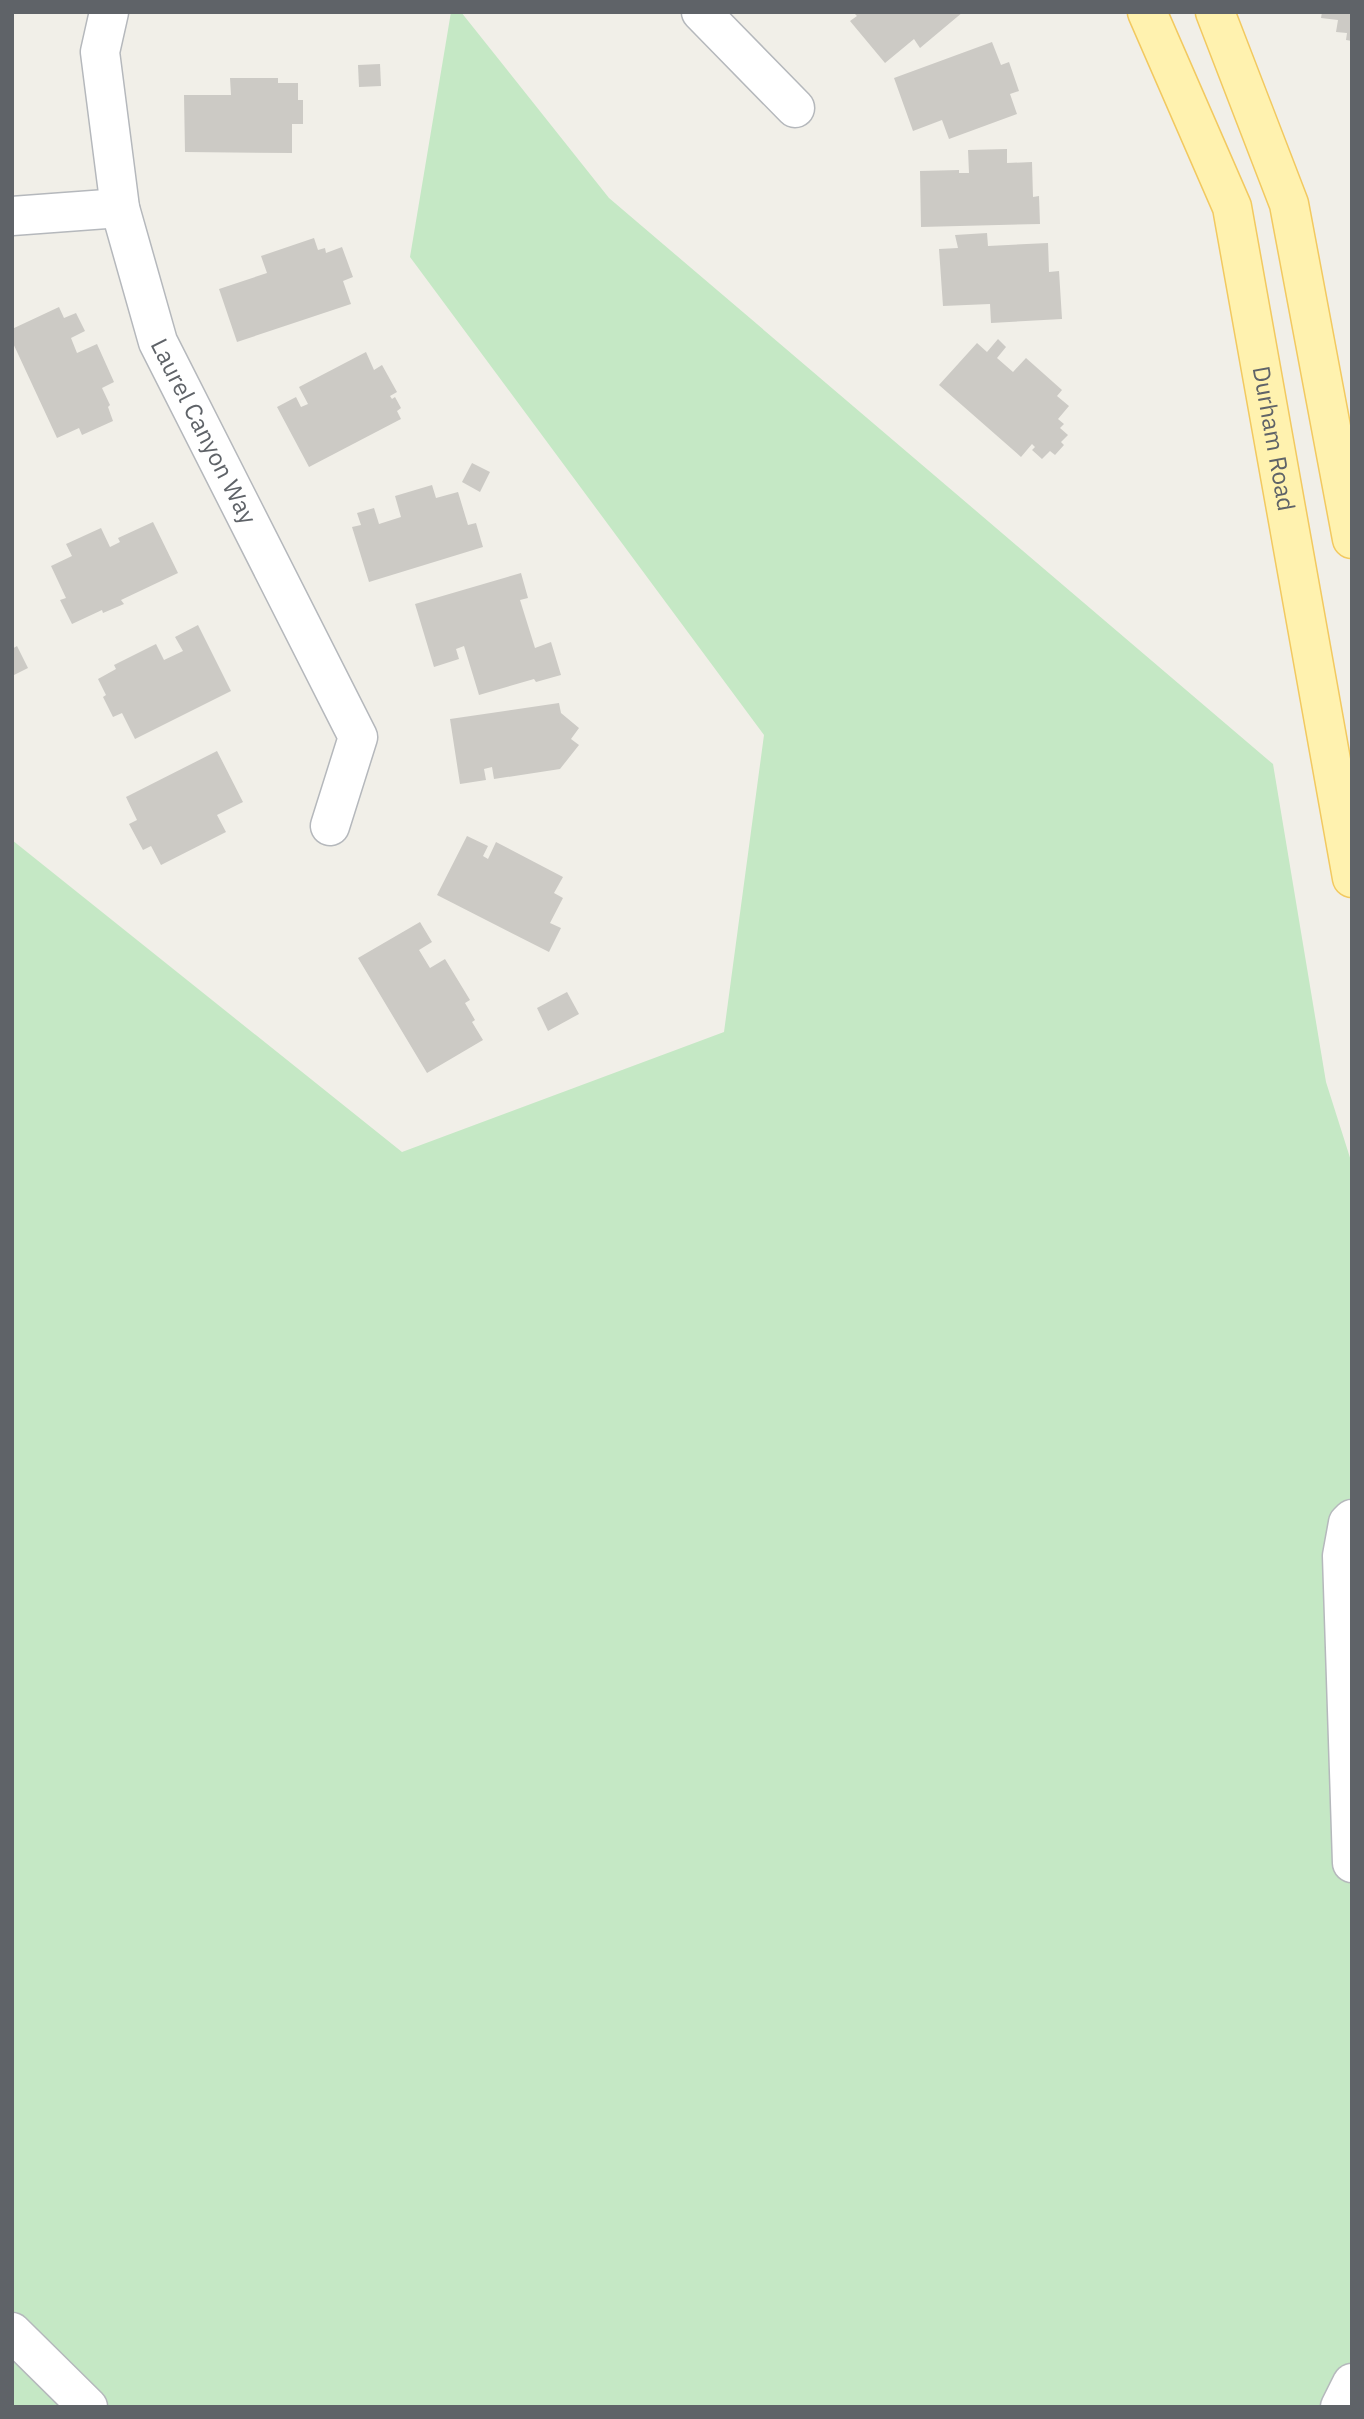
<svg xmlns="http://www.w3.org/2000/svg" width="1364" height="2419" font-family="'IBM Plex Sans',sans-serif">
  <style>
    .green { fill: #c5e8c5 }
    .building { fill: #cccac5 }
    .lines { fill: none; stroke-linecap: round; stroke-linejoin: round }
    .minor-casing { stroke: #b5b8bc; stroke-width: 41 }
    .major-casing { stroke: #f2c960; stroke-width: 41 }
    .minor { stroke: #fff; stroke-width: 38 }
    .major { stroke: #fff2af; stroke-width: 38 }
    .labels { text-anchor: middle; stroke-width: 5; stroke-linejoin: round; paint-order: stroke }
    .street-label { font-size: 24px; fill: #5f6368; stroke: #fff }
  </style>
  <rect width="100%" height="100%" fill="#f1efe8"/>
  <!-- green -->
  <path class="green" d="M451 12H461L609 198 1273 764 1326 1082 1352 1164V2407H12V840L402 1152 724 1032 764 735 410 257Z"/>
  <!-- building -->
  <g class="building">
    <path d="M853 12H963L920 48 914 39 885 63 850 21 857 16Z"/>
    <path d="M1322 12H1352V41L1346 40 1347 33 1336 32 1338 20 1321 18Z"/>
    <path d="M992 42 1001 65 1009 62 1019 91 1010 94 1017 114 949 139 942 120 913 131 894 78Z"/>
    <path d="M380 64 381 86 359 87 358 65Z"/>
    <path d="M230 78H278V83H298V100H303V124H292V153L185 152 184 95H231Z"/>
    <path d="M1007 149V163L1032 162 1033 197 1039 196 1040 224 921 227 920 171 959 170V173H969L968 150Z"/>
    <path d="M987 233 988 246 1048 243 1049 272 1059 271 1062 319 991 323 990 304 943 306 939 249 958 248 955 235Z"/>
    <path d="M314 238 318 250 325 248 326 253 342 247 353 277 343 281 351 304 237 342 219 289 267 273 261 256Z"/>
    <path d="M59 307 64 318 76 313 85 331 71 338 77 353 97 344 114 382 102 388 110 405 108 407 113 421 82 435 79 428 57 438 12 341V329Z"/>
    <path d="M998 339 1006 347 997 358 1013 372 1026 358 1062 390 1057 396 1069 406 1058 419 1064 424 1060 428 1068 435 1061 442 1064 445 1055 455 1050 451 1042 459 1032 450 1035 447 1032 444 1021 457 939 385 977 343 987 352Z"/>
    <path d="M366 352 374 370 382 365 397 392 390 396 392 399 395 397 401 408 397 411 401 419 309 467 277 407 296 397 301 407 308 404 299 387Z"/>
    <path d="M472 463 490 472 480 492 462 482Z"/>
    <path d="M432 485 436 498 458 492 468 525 476 523 483 547 369 582 352 527 361 525 357 513 374 508 379 524 401 517 395 496Z"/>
    <path d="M153 522 178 573 121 600 124 604 103 613 102 610 72 624 60 600 66 598 51 566 72 556 66 544 101 528 110 547 120 542 118 538Z"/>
    <path d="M521 573 528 598 520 600 535 648 551 642 561 675 536 682 534 679 479 695 464 646 456 649 459 659 434 667 415 604Z"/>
    <path d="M198 625 231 691 135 739 122 713 113 717 103 697 106 695 98 679 116 669 114 665 156 644 164 660 183 651 175 637Z"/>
    <path d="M17 646 28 668 12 676V649Z"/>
    <path d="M559 703 561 713 579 728 571 739 579 745 560 769 494 779 492 767 484 769 486 780 460 784 450 719Z"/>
    <path d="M217 751 243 802 217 815 226 832 161 865 151 846 143 850 129 824 137 820 126 797Z"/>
    <path d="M467 836 488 846 483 856 488 859 496 842 563 877 554 893 563 898 550 923 561 928 549 952 437 895Z"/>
    <path d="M420 922 432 942 419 950 430 968 445 959 470 1000 465 1003 475 1020 472 1022 483 1040 427 1073 358 958Z"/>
    <path d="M567 992 579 1014 548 1031 537 1008Z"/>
  </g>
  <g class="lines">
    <!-- minor casing -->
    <g class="minor-casing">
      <g id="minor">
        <path id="s1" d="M109 12 100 52 120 208 158 342 358 737 330 826"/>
        <path d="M701 12 795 108"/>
        <path d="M12 216 120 208"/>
        <path d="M1352 1519 1348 1523 1342 1556 1352 1863"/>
        <path d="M12 2332 88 2407"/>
        <path d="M1340 2407 1352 2383"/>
      </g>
    </g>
    <!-- major casing -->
    <g class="major-casing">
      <g id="major">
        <path id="s2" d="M1147 12 1232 207 1352 878"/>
        <path d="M1215 12 1289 204 1352 539"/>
      </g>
    </g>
    <!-- minor -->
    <use href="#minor" class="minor"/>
    <!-- major -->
    <use href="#major" class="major"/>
  </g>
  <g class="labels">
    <!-- street labels -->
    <g class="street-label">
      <text dy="8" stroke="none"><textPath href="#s1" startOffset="438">Laurel Canyon Way</textPath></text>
      <text dy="8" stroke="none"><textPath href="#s2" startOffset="448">Durham Road</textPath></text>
    </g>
  </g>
  <!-- border -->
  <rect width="1364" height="2419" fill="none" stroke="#5f6368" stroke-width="28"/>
</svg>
